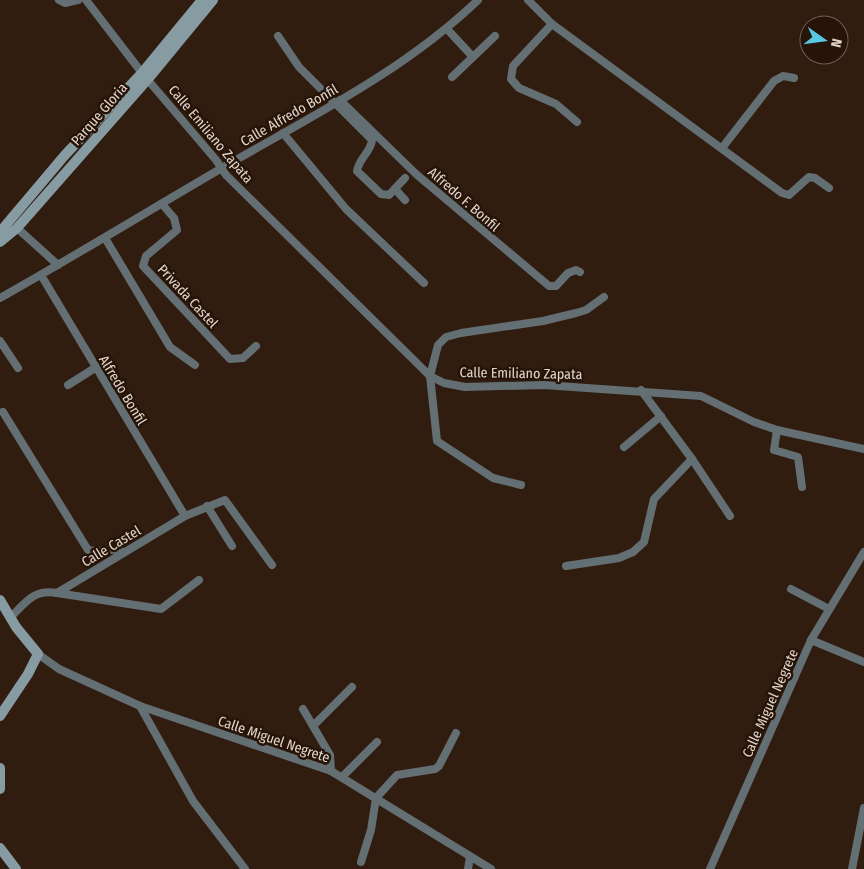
<svg xmlns="http://www.w3.org/2000/svg" width="864" height="869" font-family="'Fira Sans Condensed',sans-serif">
  <style>
    .lines { fill: none; stroke-linecap: round; stroke-linejoin: round }
    .street { stroke: #636f73; stroke-width: 8 }
    .secondary { stroke: #879ca2; stroke-width: 10 }
    .labels { text-anchor: middle; stroke-width: 5; stroke-linejoin: round; paint-order: stroke }
    .street-label { font-size: 14px; fill: #e2d5cd; stroke: #251407 }
  </style>
  <rect width="100%" height="100%" fill="#301d10"/>
  <g class="lines">
    <!-- street -->
    <g class="street">
      <path d="M59 0 65 3 78 0"/>
      <path d="M86 0 142 73 216 160 226 175 430 376 444 383 465 387 544 385 701 396 754 422 777 430 864 449"/>
      <path d="M528 0 552 24 782 193 789 195 809 177 815 178 829 188"/>
      <path d="M552 24 513 66 511 79 519 88 556 104 577 122"/>
      <path d="M447 29 473 57"/>
      <path d="M278 36 299 67 372 140C371 152 359 158 357 171L381 194 389 195 405 178"/>
      <path d="M452 77 495 36"/>
      <path d="M340 100 416 174 549 286H556L568 273 576 270 580 272"/>
      <path d="M283 133 346 209 424 283"/>
      <path d="M722 148 774 81 783 76 794 78"/>
      <path d="M395 189 405 200"/>
      <path d="M162 204 174 218 177 230 146 256 143 266 230 359 243 358 256 346"/>
      <path d="M17 228 58 265"/>
      <path d="M105 238 170 347 195 365"/>
      <path d="M41 275 185 516"/>
      <path d="M0 298C75 256 148 211 222 168 310 117 404 71 478 0"/>
      <path d="M0 341 18 368"/>
      <path d="M68 385 95 368"/>
      <path d="M641 390 692 459 730 516"/>
      <path d="M3 412 88 550C102 553 108 546 124 552"/>
      <path d="M777 430 774 450 798 457 802 487"/>
      <path d="M624 447 661 416"/>
      <path d="M521 485 493 478 437 441 430 376 438 345 446 337 461 333 543 321 576 313 586 310 604 297"/>
      <path d="M207 506 232 546"/>
      <path d="M566 566 619 558 633 552 644 542 654 499 692 459"/>
      <path d="M791 589 829 609"/>
      <path d="M57 593 161 609 199 580"/>
      <path d="M11 617C26 602 34 589 57 593L185 516 225 500 272 565"/>
      <path d="M811 640 864 662"/>
      <path d="M38 654 59 669 140 706 331 771 491 869"/>
      <path d="M140 706 193 801 245 869"/>
      <path d="M303 709 330 755 331 771"/>
      <path d="M313 726 352 687"/>
      <path d="M342 777 377 742"/>
      <path d="M361 862 371 830 376 798 397 775 435 769 439 766 456 733"/>
      <path d="M468 869 470 857"/>
      <path d="M710 869 811 640 864 552"/>
      <path d="M852 869 864 808"/>
    </g>
    <!-- secondary -->
    <g class="secondary">
      <path d="M0 232 65 155 142 73 202 0"/>
      <path d="M0 242 17 228 148 79 213 0"/>
      <path d="M0 600 16 627 38 654 28 674 0 716"/>
      <path d="M0 768V789"/>
      <path d="M0 848 16 869"/>
    </g>
  </g>
  <g class="labels">
    <!-- street labels -->
    <g class="street-label">
      <text transform="translate(99 114) rotate(-49)" y="5">Parque Gloria</text>
      <text transform="translate(289 115) rotate(-30)" y="5">Calle Alfredo Bonfil</text>
      <text transform="translate(211 134) rotate(50)" y="5">Calle Emiliano Zapata</text>
      <text transform="translate(464 199) rotate(41)" y="5">Alfredo F. Bonfil</text>
      <text transform="translate(188 296) rotate(47)" y="5">Privada Castel</text>
      <text transform="translate(521 373) rotate(1)" y="5">Calle Emiliano Zapata</text>
      <text transform="translate(123 390) rotate(59)" y="5">Alfredo Bonfil</text>
      <text transform="translate(111 546) rotate(-31)" y="5">Calle Castel</text>
      <text transform="translate(770 703) rotate(-66)" y="5">Calle Miguel Negrete</text>
      <text transform="translate(274 739) rotate(19)" y="5">Calle Miguel Negrete</text>
    </g>
  </g>
  <!-- north arrow -->
  <g transform="translate(824 40) rotate(104)"><circle r="24" fill="#251407" stroke="#716156"/>
  <path d="M0-4L9 19L0 12L-9 19Z" fill="#58c8e4"/>
  <text y="-8" font-size="14" font-weight="bold" text-anchor="middle" fill="#e2d5cd">N</text>
  </g>
</svg>
